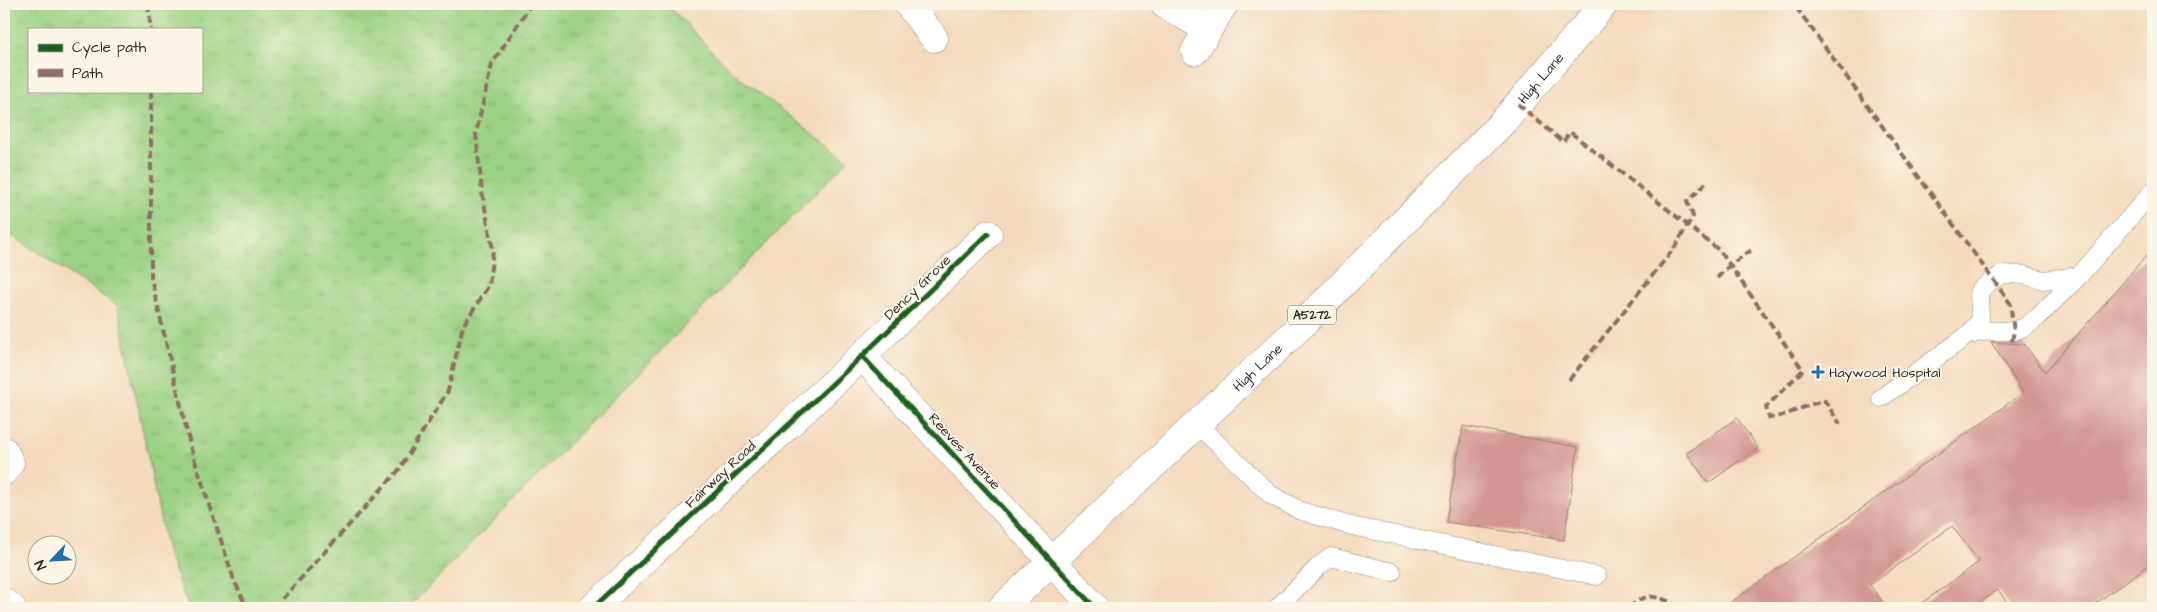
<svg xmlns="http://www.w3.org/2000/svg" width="2157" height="612" font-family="'Architects Daughter',sans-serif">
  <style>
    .park { fill: url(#park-tufts); stroke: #647e58; fill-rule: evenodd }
    .building { fill: #d39692 }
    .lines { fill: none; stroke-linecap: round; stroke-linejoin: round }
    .lane-casing { stroke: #908274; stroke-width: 19 }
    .street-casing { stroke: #908274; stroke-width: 29 }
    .primary-casing { stroke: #908274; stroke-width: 29 }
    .lane { stroke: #fff; stroke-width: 18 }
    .street { stroke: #fff; stroke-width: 28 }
    .primary { stroke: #fff; stroke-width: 28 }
    .quiet { stroke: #8d6e63; stroke-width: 4; stroke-dasharray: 8 4; stroke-linecap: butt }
    .cycleway-casing { stroke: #fcf5e5; stroke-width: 8 }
    .cycleway { stroke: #1b5e20; stroke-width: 5 }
    .poi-dot { fill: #1f6fb2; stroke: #fcf5e5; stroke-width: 2 }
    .labels { text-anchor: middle; stroke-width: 4; stroke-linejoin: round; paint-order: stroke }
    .shield { fill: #fcf5e5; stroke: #6a6863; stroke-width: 1 }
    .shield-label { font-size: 12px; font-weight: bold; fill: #2b2b2b }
    .street-label { font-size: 14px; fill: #2b2b2b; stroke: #fcf5e5 }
    .poi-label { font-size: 14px; fill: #2b2b2b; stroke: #fcf5e5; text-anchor: start }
  </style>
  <defs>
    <pattern id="park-tufts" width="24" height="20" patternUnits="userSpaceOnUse" patternTransform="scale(1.25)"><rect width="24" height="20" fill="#9cd284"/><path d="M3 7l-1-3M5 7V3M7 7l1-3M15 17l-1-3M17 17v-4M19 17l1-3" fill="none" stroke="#87b472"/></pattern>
  </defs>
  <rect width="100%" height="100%" fill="#fcf5e5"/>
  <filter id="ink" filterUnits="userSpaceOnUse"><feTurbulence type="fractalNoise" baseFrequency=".02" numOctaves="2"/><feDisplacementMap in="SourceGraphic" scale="10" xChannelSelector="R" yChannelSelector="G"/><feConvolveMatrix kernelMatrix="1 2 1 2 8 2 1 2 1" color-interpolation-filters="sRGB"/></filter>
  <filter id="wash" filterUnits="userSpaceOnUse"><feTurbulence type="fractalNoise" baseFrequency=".0096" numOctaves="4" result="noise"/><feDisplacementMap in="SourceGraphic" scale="20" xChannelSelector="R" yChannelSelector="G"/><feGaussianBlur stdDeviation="1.12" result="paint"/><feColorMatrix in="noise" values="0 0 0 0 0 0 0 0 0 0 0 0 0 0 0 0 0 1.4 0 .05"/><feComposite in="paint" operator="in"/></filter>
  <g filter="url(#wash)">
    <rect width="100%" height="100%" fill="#f4dabd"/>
    <!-- park -->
    <path class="park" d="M4 4H667L732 72 848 160 408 608H189L167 552 118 306 4 230ZM29 29H201V91H29Z"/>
    <g id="blocks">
      <!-- building -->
      <g class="building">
        <path d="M2153 248V562L2089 608H2011L1998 590 1972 608H1915L1979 562 1952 526 1870 585 1887 608H1723L2023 393 1991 342 2024 344 2045 372Z"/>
        <path d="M1737 418 1758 448 1708 483 1687 453Z"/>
        <path d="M1463 426 1578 447 1564 540 1446 522Z"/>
      </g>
    </g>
  </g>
  <g filter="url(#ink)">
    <use href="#blocks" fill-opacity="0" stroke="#908274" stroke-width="1"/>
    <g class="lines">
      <!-- lane casing -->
      <g class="lane-casing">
        <g id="lane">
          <path d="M1968 335 1988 331H2014L2025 327 2038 317 2079 276 2153 191"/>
          <path d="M1881 398 1968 335 1980 320 1979 291 1991 281 2003 274 2024 275 2043 280 2079 276"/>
          <path d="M1197 424 1271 495 1301 511 1351 526 1597 576"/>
          <path d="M1277 608 1318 567 1331 557 1392 572"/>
        </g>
      </g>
      <!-- street casing -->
      <g class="street-casing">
        <g id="street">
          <path d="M908 4 934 38"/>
          <path d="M1164 4 1207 29"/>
          <path d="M1195 51 1224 4"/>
          <path d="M862 356 1095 608"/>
          <path d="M4 451 10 463 4 471"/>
          <path d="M4 602 12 608"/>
          <path d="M593 608 862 356 988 234"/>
        </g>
      </g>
      <!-- primary casing -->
      <g class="primary-casing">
        <g id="primary">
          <path id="s1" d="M1002 608 1303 324 1502 123 1604 4"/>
        </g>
      </g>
      <!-- lane -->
      <use href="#lane" class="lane"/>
      <!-- street -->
      <use href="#street" class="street"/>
      <!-- primary -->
      <use href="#primary" class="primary"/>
      <!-- quiet -->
      <g class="quiet">
        <path d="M148 4 151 29"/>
        <path d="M1796 7 2010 303 2014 331 2012 342"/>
        <path d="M151 91V278L191 449 234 580 247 608"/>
        <path d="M1518 104 1563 142 1570 132 1720 251 1803 370 1766 407 1769 418C1789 416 1805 404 1825 401L1840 424"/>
        <path d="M1717 278 1730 265 1753 249"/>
        <path d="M1569 380 1675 247 1693 216 1687 202 1707 182"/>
        <path d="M274 608 398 471 448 391 463 326 489 285 493 250 482 192 476 133 492 64 531 4"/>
        <path d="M1629 608C1645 593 1653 595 1673 603"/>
      </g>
      <!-- cycleway casing -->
      <g class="cycleway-casing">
        <g id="cycleway">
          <path d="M862 356 1095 608"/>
          <path d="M593 608 862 356 988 234"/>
        </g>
      </g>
      <!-- cycleway -->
      <use href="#cycleway" class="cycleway"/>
    </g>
  </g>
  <!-- markers -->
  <path class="poi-dot" d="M1815.5 364.5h5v5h5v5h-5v5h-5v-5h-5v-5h5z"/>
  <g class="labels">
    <!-- shield labels -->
    <rect class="shield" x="1288" y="305.5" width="48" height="19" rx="4"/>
    <g class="shield-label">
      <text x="1312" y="319">A5272</text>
    </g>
    <!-- street labels -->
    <g class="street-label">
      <text dy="5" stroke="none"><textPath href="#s1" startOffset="756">High Lane</textPath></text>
      <text transform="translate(917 287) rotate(-44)" y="5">Dency Grove</text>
      <text dy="5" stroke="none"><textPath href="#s1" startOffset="351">High Lane</textPath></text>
      <text transform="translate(965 451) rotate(47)" y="5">Reeves Avenue</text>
      <text transform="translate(720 474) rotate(-43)" y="5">Fairway Road</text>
    </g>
    <!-- poi labels -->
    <g class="poi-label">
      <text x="1829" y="377">Haywood Hospital</text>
    </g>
  </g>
  <!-- margin -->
  <rect width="2157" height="612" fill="none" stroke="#fcf5e5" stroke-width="20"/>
  <!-- legend -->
  <rect x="28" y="28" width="175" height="65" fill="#fcf5e5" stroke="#a8a49b"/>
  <rect x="38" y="44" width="25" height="8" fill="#1b5e20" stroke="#a8a49b"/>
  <text x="72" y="52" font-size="15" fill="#2b2b2b">Cycle path</text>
  <rect x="38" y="69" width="25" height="8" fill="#8d6e63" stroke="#a8a49b"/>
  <text x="72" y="78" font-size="15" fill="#2b2b2b">Path</text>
  <!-- north arrow -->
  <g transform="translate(52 560) rotate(245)"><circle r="24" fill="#fcf5e5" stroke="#a8a49b"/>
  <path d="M0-4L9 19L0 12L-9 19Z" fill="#1f6fb2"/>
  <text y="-8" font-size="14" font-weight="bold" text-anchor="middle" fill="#2b2b2b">N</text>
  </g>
</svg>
